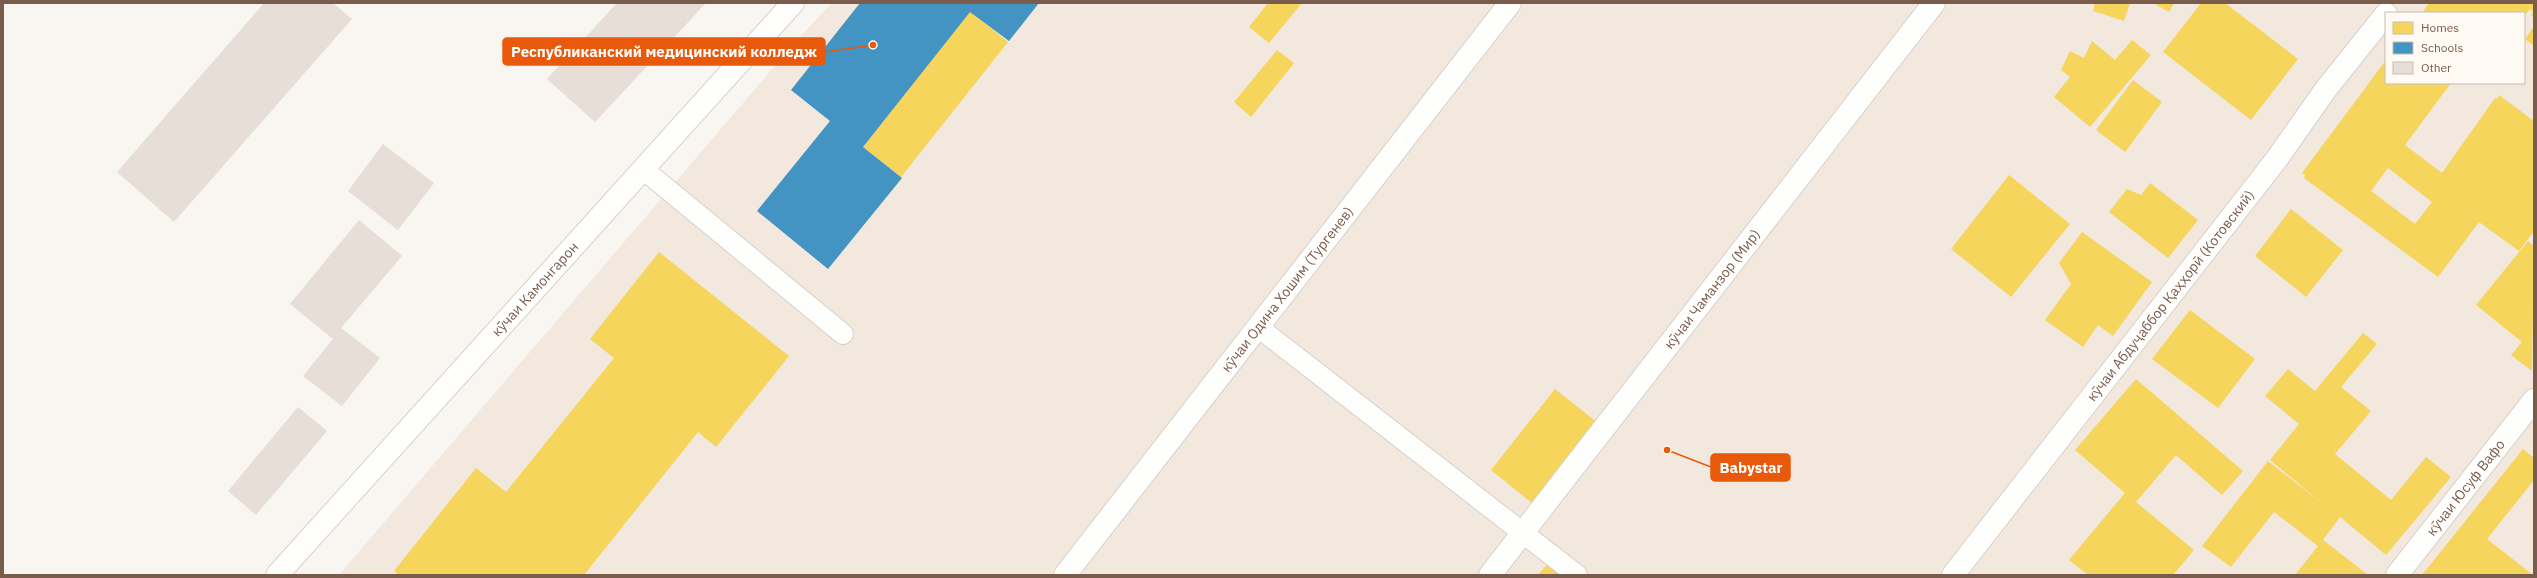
<svg xmlns="http://www.w3.org/2000/svg" width="2537" height="578" font-family="'IBM Plex Sans',sans-serif">
  <style>
    .residential { fill: #f2e8de; fill-rule: evenodd }
    .homes { fill: #f6d55c; fill-rule: evenodd }
    .schools { fill: #4393c3 }
    .building { fill: #e6ded7 }
    .lines { fill: none; stroke-linecap: round; stroke-linejoin: round }
    .service-casing { stroke: #d7d1cb; stroke-width: 22 }
    .minor-casing { stroke: #d7d1cb; stroke-width: 24 }
    .service { stroke: #fefefd; stroke-width: 20 }
    .minor { stroke: #fefefd; stroke-width: 22 }
    .labels { text-anchor: middle; stroke-width: 4; stroke-linejoin: round; paint-order: stroke }
    .street-label { font-size: 14px; fill: #7a5c4d; stroke: #fffaf3 }
    .leader { fill: none; stroke: #e8590c; stroke-width: 1.5 }
    .callout-dot { fill: #e8590c; stroke: #fffaf3; stroke-width: 1.5 }
    .callout { fill: #e8590c; stroke: #e8590c; stroke-width: 1.5 }
    .callout-label { font-size: 15px; text-anchor: middle; font-weight: bold; fill: #fff }
  </style>
  <rect width="100%" height="100%" fill="#f9f5f0"/>
  <!-- residential -->
  <path class="residential" d="M832 3H2534V575H339L797 40ZM2386 13H2524V83H2386Z"/>
  <!-- homes -->
  <g class="homes">
    <path d="M1268 3H1302L1269 43 1249 27Z"/>
    <path d="M2095 3H2130L2124 21 2093 11Z"/>
    <path d="M2153 3H2174L2169 12Z"/>
    <path d="M2201 3H2225L2298 59 2251 120 2163 52Z"/>
    <path d="M2429 3H2534V18L2531 15 2533 12 2530 9 2524 16V13H2422Z"/>
    <path d="M970 11 1008 42 901 177 863 147Z"/>
    <path d="M2534 26V46L2525 39Z"/>
    <path d="M2132 40 2151 55 2090 127 2054 97 2070 77 2061 70 2070 51 2084 58 2092 41 2115 60Z"/>
    <path d="M1277 50 1294 63 1251 117 1234 102Z"/>
    <path d="M2386 60V83H2451L2405 145 2442 173 2495 98 2497 99 2499 95 2534 121V231L2519 251 2479 222 2438 277 2304 178 2305 175 2302 173ZM2388 168 2432 202 2415 224 2371 191Z"/>
    <path d="M2133 80 2162 102 2125 152 2096 130Z"/>
    <path d="M2009 175 2070 224 2011 297 1951 249Z"/>
    <path d="M2150 183 2198 220 2168 258 2109 212 2127 189 2141 195Z"/>
    <path d="M2291 209 2343 250 2306 297 2255 256Z"/>
    <path d="M2082 232 2152 282 2113 336 2098 325 2083 347 2045 320 2071 284 2059 263Z"/>
    <path d="M2528 241 2534 246 2532 371 2511 355 2522 342 2476 305Z"/>
    <path d="M659 252 789 356 716 447 698 432 584 575H399L394 571 476 468 506 492 614 358 590 339Z"/>
    <path d="M2190 310 2255 359 2218 408 2152 359Z"/>
    <path d="M2363 333 2377 344 2341 387 2371 411 2335 454 2391 500 2426 457 2451 477 2386 555 2340 517 2323 540 2368 575H2295L2318 546 2274 512 2231 567 2202 546 2268 461 2323 504 2270 460 2299 424 2265 396 2288 369 2315 391Z"/>
    <path d="M2136 379 2243 471 2222 495 2176 455 2136 502 2194 550 2173 575H2088L2069 560 2125 493 2075 450Z"/>
    <path d="M1555 389 1598 423 1533 504 1491 470Z"/>
    <path d="M2523 449 2534 458V480L2487 539 2533 575H2422Z"/>
    <path d="M1550 561 1567 575H1538Z"/>
  </g>
  <!-- schools -->
  <path class="schools" d="M860 3H1039L1009 41 970 12 863 147 902 178 828 269 757 211 830 121 791 90Z"/>
  <!-- building -->
  <g class="building">
    <path d="M264 3H333L352 19 174 222 117 172Z"/>
    <path d="M617 3H706L595 122 547 79Z"/>
    <path d="M383 144 434 183 398 230 348 191Z"/>
    <path d="M359 220 402 256 341 328 380 358 342 406 303 376 333 339 290 304Z"/>
    <path d="M298 407 327 431 256 515 228 491Z"/>
  </g>
  <g class="lines">
    <!-- service casing -->
    <g class="service-casing">
      <g id="service">
        <path d="M643 169 843 334"/>
        <path d="M1258 327 1577 575"/>
      </g>
    </g>
    <!-- minor casing -->
    <g class="minor-casing">
      <g id="minor">
        <path id="s1" d="M277 575 793 3"/>
        <path id="s2" d="M1065 575 1510 3"/>
        <path id="s3" d="M1490 575 1934 3"/>
        <path id="s4" d="M1953 575 2276 160 2326 89 2386 14"/>
        <path id="s5" d="M2397 575 2534 400"/>
      </g>
    </g>
    <!-- service -->
    <use href="#service" class="service"/>
    <!-- minor -->
    <use href="#minor" class="minor"/>
  </g>
  <g class="labels">
    <!-- street labels -->
    <g class="street-label">
      <text dy="5" stroke="none"><textPath href="#s1" startOffset="385">кӯчаи Камонгарон</textPath></text>
      <text dy="5" stroke="none"><textPath href="#s2" startOffset="362">кӯчаи Одина Хошим (Тургенев)</textPath></text>
      <text dy="5" stroke="none"><textPath href="#s3" startOffset="362">кӯчаи Чаманзор (Мир)</textPath></text>
      <text dy="5" stroke="none"><textPath href="#s4" startOffset="354">кӯчаи Абдуҷаббор Қаҳҳорӣ (Котовский)</textPath></text>
      <text dy="5" stroke="none"><textPath href="#s5" startOffset="111">кӯчаи Юсуф Вафо</textPath></text>
    </g>
  </g>
  <!-- callouts -->
  <path class="leader" d="M873 45L825 52M1667 450L1711 467"/>
  <g class="callout-dot">
    <circle cx="873" cy="45" r="4"/>
    <circle cx="1667" cy="450" r="4"/>
  </g>
  <g class="callout">
    <rect x="503" y="38" width="322" height="27" rx="4"/>
    <rect x="1711" y="454" width="79" height="27" rx="4"/>
  </g>
  <g class="callout-label">
    <text x="664" y="57">Республиканский медицинский колледж</text>
    <text x="1751" y="473">Babystar</text>
  </g>
  <!-- border -->
  <rect width="2537" height="578" fill="none" stroke="#7a5c4d" stroke-width="8"/>
  <!-- legend -->
  <rect x="2385" y="12" width="140" height="72" fill="#fffaf3" stroke="#cabbb1"/>
  <rect x="2393" y="22" width="20" height="12" fill="#f6d55c" stroke="#cabbb1"/>
  <text x="2421" y="32" font-size="12" fill="#7a5c4d">Homes</text>
  <rect x="2393" y="42" width="20" height="12" fill="#4393c3" stroke="#cabbb1"/>
  <text x="2421" y="52" font-size="12" fill="#7a5c4d">Schools</text>
  <rect x="2393" y="62" width="20" height="12" fill="#e6ded7" stroke="#cabbb1"/>
  <text x="2421" y="72" font-size="12" fill="#7a5c4d">Other</text>
</svg>
